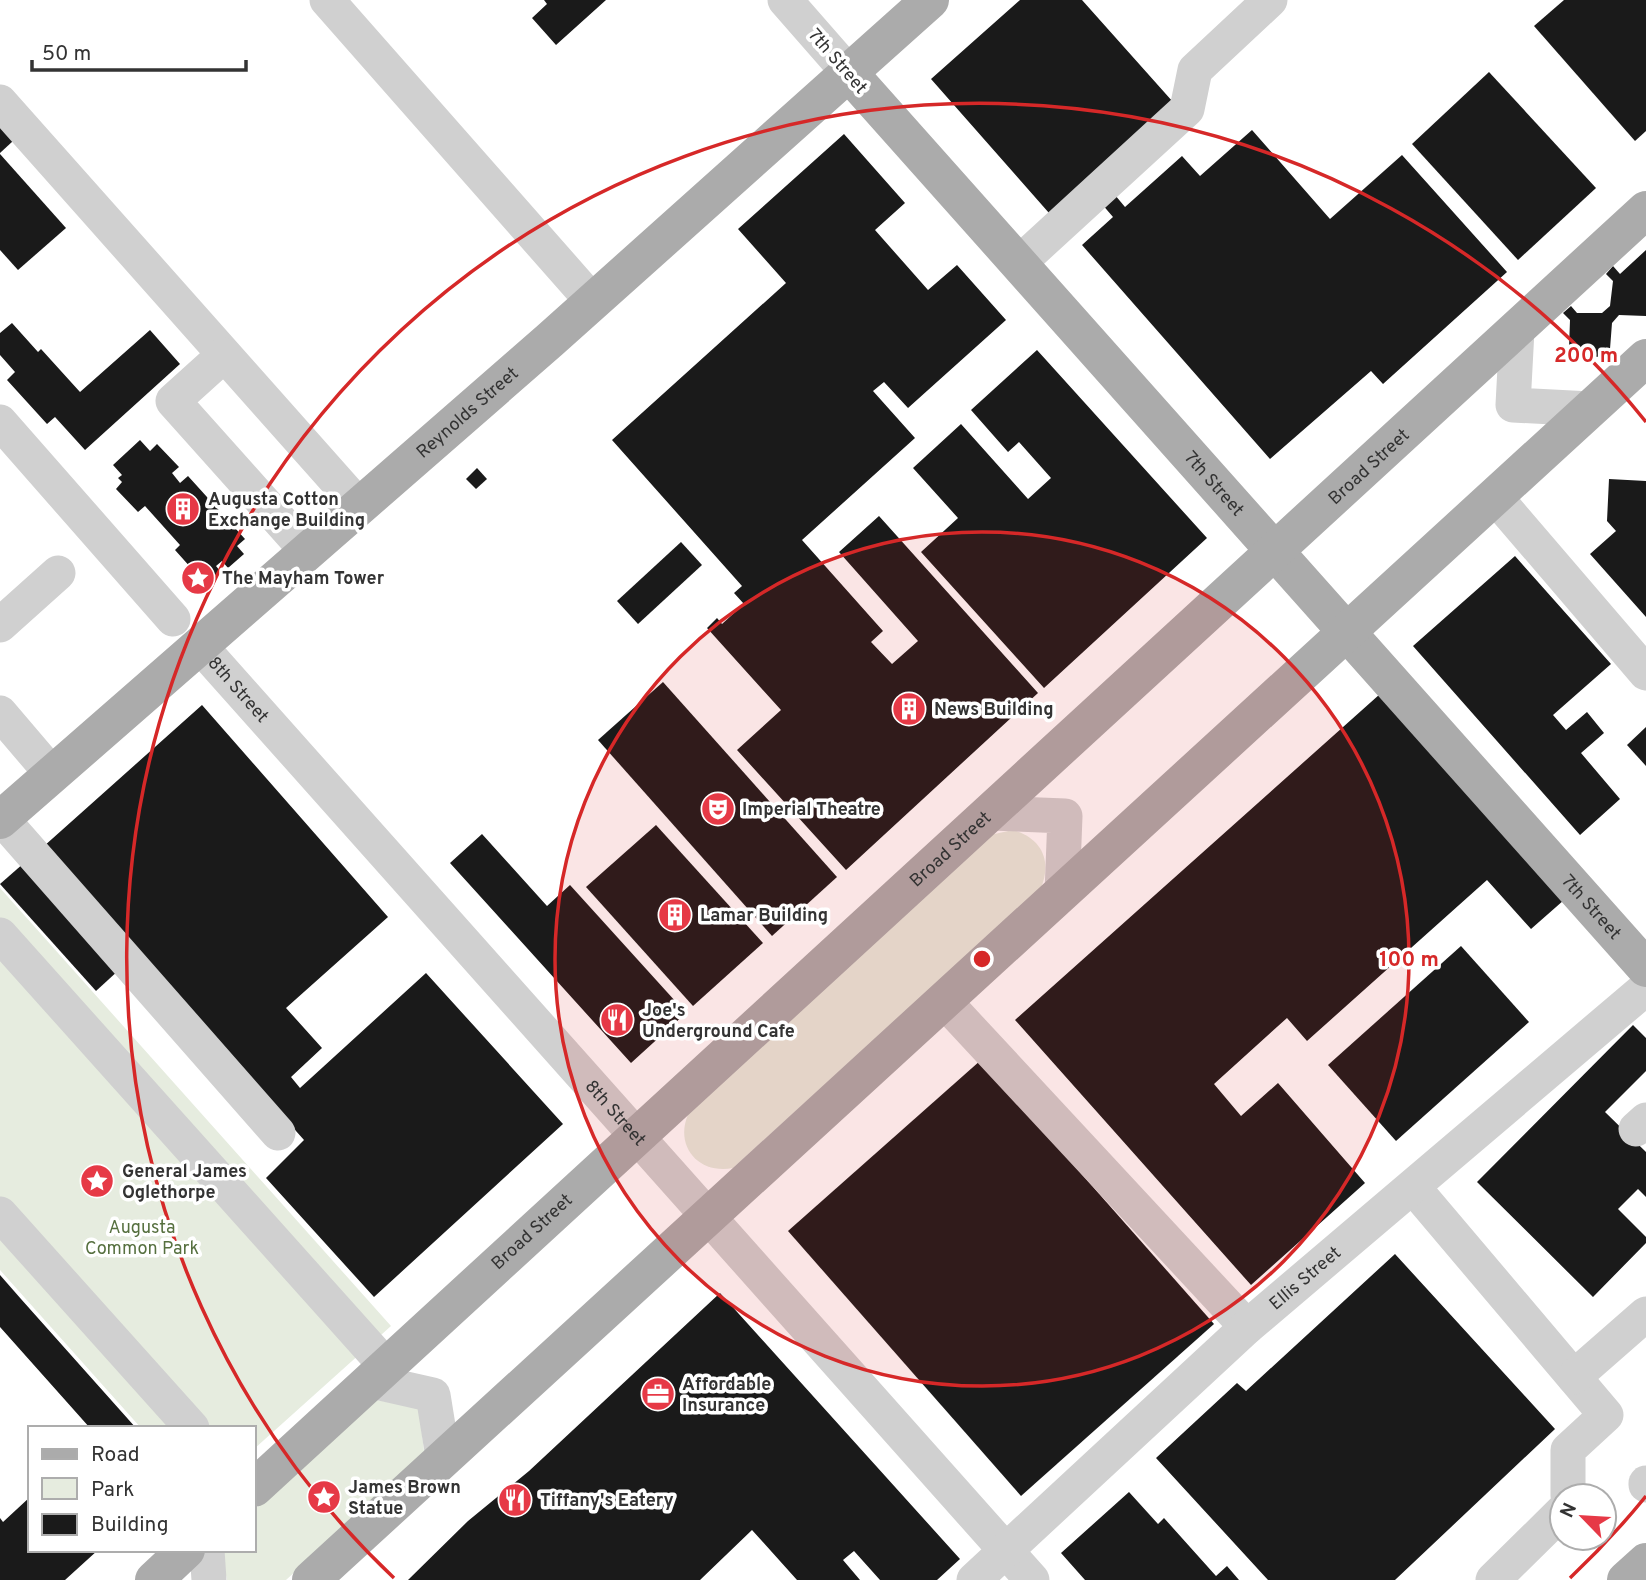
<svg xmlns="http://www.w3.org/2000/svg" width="1646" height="1580" font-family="Overpass,sans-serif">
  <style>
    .green { fill: #e6ecdf }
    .building { fill: #1a1a1a }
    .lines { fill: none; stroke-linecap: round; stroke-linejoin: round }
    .minor { stroke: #d0d0d0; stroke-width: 35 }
    .major { stroke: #ababab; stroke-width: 38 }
    .ring { fill: none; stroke: #d62828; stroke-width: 3.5 }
    .labels { text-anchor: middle; stroke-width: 7; stroke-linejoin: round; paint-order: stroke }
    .street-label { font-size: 18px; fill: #333; stroke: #fff }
    .poi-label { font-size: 18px; font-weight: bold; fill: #333; stroke: #fff; text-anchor: start }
    .park-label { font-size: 18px; fill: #56703f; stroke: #fff }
    .centre { fill: #d62828; stroke: #fff; stroke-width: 3.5 }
    .ring-label { font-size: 21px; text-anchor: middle; font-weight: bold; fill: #d62828; stroke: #fff; stroke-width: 7; stroke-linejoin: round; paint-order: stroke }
  </style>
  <rect width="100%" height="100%" fill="#fff"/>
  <!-- green -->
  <g class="green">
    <path d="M1013 830C1042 838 1052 861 1041 888L733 1168C695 1175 671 1141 692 1107L990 835Z"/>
    <path d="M0 888 391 1326 254 1449V1428H141L0 1270Z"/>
    <path d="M377 1400 419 1408 424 1451 417 1460 286 1580H227L221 1550H254V1510Z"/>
  </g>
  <!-- building -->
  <g class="building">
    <path d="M544 0H606L556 45 532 18 547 4Z"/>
    <path d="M1020 0H1082L1173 102 1095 171 1125 207 1182 156 1200 176 1252 130 1330 219 1402 155 1507 272 1383 384 1371 371 1270 459 1082 245 1113 217 1083 182 1049 213 931 79Z"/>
    <path d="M1564 0H1646V131L1635 141 1534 26Z"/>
    <path d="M1489 72 1596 188 1518 260 1412 144Z"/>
    <path d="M0 126 13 141 0 153Z"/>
    <path d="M844 134 905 203 875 230 928 290 957 265 1006 320 908 408 884 382 873 391 915 438 802 540 883 631 871 642 892 664 918 641 839 552 879 516 1038 693 846 870 737 750 781 710 707 628 717 618 722 624 744 604 734 593 742 586 612 440 786 283 738 229Z"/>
    <path d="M0 154 66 228 18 270 0 250Z"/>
    <path d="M1646 250V316L1619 315 1612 323 1610 349 1617 357 1609 364 1603 357 1576 356 1568 362 1561 354 1569 348 1570 320 1563 313 1571 306 1577 313H1602L1610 306 1613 281 1606 274 1613 266 1620 274Z"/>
    <path d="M12 323 38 352 41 349 80 392 150 330 180 364 85 450 55 417 47 424 7 380 15 372 0 355V333Z"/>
    <path d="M1037 350 1207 538 1044 688 921 552 958 518 913 468 961 424 1028 499 1051 478 1019 442 1008 452 971 410Z"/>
    <path d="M140 440 150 451 157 444 179 467 172 473 180 483 188 476 245 539 237 546 244 554 228 568 222 561 216 566 220 571 211 579 198 565 192 569 175 550 180 545 145 506 138 512 116 489 122 482 118 478 122 475 113 465Z"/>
    <path d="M477 468 487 479 476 489 466 479Z"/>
    <path d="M1609 479 1646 481V617L1590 554 1616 531 1607 521Z"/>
    <path d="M681 542 702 565 638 624 617 601Z"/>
    <path d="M1515 556 1611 664 1553 715 1566 730 1587 712 1604 733 1581 753 1620 799 1580 835 1413 646Z"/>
    <path d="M663 682 837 877 772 936 598 740Z"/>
    <path d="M1380 694 1564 900 1531 929 1487 880 1307 1041 1287 1018 1214 1084 1241 1116 1278 1083 1365 1183 1251 1285 1015 1020Z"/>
    <path d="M202 705 388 917 286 1008 322 1048 291 1077 300 1088 426 973 563 1124 374 1297 266 1178 304 1140 43 847Z"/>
    <path d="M1646 727V766L1627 745Z"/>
    <path d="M656 825 763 943 693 1006 586 887Z"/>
    <path d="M482 834 547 906 570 885 686 1013 631 1063 450 863Z"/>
    <path d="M24 863 120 969 96 991 0 884Z"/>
    <path d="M1461 946 1529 1022 1396 1141 1328 1065Z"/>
    <path d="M1633 1025 1646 1038V1071L1605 1112 1646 1152V1197L1638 1189 1618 1209 1646 1237V1243L1593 1297 1477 1182Z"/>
    <path d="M981 1060 1214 1324 1021 1496 788 1231Z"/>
    <path d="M1395 1254 1555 1429 1395 1580H1268L1156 1458 1237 1383 1246 1391Z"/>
    <path d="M0 1275 21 1299 136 1428H90L0 1327Z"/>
    <path d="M720 1293 960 1559 937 1580H880L854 1551 843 1560 860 1580H797L752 1530 700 1580H408L468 1521 529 1471Z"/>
    <path d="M1129 1492 1158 1524 1164 1518 1216 1576 1227 1566 1239 1580H1085L1061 1553Z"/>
    <path d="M30 1497V1550H98L65 1580H0V1518L3 1522Z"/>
  </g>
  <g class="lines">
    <!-- minor -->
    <g class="minor">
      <path d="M327 0 593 302"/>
      <path d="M785 0 848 72"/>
      <path d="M0 102 359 506"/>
      <path d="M1019 263 1187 109 1195 70 1270 0"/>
      <path d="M1517 330 1513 405 1591 409"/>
      <path d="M224 355 173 401 308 552"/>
      <path d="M0 422 173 619"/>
      <path d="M1496 498 1646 673"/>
      <path d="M0 625 58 573"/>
      <path id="s1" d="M200 646 1032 1580"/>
      <path d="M0 713 52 774"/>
      <path d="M992 813 1065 816 1062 893"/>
      <path d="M2 819 278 1133"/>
      <path d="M0 935 387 1367"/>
      <path d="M945 1002 1247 1327"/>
      <path d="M1636 1129 1646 1120"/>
      <path d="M1413 1187 1606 1415 1568 1450V1496"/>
      <path d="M0 1214 192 1428"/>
      <path d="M1574 1377 1646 1314"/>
      <path d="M371 1381 433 1395 443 1457"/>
      <path d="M1646 1483V1485"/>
      <path d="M207 1550 209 1580"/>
      <path id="s2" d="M974 1580 1247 1327 1646 988"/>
      <path d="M1493 1580 1562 1512"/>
    </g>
    <!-- major -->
    <g class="major">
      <path id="s3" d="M848 72 1646 968"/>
      <path id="s4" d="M0 820 550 340 930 0"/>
      <path id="s5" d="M254 1488C715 1059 1185 639 1646 210"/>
      <path d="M154 1580 186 1550"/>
      <path d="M311 1580 1646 358"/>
      <path d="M1626 1580 1646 1562"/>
    </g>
  </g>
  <!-- distance rings -->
  <circle cx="982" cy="959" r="427" fill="#d62828" fill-opacity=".12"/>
  <g class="ring">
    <circle cx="982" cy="959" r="427"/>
    <path d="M1646 1496A854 854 0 0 1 1570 1578M394 1578A854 854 0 1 1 1646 422"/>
  </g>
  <!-- icons -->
  <defs>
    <g id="building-disc" transform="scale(1.75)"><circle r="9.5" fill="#e63946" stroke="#fff"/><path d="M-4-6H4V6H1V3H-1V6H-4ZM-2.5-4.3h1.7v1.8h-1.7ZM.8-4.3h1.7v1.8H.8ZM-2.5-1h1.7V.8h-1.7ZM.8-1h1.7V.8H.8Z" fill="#fff"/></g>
    <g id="sight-disc" transform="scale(1.75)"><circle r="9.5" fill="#e63946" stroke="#fff"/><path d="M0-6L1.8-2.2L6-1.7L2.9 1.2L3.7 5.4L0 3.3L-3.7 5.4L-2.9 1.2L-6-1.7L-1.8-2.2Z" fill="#fff"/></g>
    <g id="theatre-disc" transform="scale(1.75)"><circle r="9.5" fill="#e63946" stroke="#fff"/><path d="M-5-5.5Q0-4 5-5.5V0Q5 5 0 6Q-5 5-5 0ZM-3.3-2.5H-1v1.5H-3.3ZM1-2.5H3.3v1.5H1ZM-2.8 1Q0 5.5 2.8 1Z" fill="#fff"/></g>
    <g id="restaurant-disc" transform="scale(1.75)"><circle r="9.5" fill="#e63946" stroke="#fff"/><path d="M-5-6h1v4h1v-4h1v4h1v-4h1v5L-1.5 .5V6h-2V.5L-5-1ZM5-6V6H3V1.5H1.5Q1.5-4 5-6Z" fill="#fff"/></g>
    <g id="office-disc" transform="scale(1.75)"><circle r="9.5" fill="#e63946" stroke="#fff"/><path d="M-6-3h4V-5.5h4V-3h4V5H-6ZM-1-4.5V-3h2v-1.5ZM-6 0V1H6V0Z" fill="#fff"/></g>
  </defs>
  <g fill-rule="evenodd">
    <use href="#building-disc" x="183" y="509"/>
    <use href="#sight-disc" x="198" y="578"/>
    <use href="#building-disc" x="909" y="709"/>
    <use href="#theatre-disc" x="718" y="809"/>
    <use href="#building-disc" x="675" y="915"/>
    <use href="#restaurant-disc" x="617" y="1020"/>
    <use href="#sight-disc" x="97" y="1181"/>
    <use href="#office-disc" x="658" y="1394"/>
    <use href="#sight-disc" x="324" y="1497"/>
    <use href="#restaurant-disc" x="515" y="1500"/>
  </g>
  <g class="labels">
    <!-- street labels -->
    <g class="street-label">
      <text transform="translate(838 61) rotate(49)" y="6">7th Street</text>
      <text dy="6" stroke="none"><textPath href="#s4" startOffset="620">Reynolds Street</textPath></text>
      <text dy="6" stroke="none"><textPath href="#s5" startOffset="1512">Broad Street</textPath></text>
      <text dy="6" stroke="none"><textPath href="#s3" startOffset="551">7th Street</textPath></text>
      <text dy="6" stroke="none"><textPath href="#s1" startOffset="58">8th Street</textPath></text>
      <text dy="6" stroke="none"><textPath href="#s5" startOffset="945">Broad Street</textPath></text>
      <text dy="6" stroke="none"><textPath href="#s3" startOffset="1118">7th Street</textPath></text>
      <text dy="6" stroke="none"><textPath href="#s1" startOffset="625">8th Street</textPath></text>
      <text dy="6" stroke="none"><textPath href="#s5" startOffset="378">Broad Street</textPath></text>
      <text dy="6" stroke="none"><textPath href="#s2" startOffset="448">Ellis Street</textPath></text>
    </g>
    <!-- poi labels -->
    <g class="poi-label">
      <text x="208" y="505">Augusta Cotton<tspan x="208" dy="21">Exchange Building</tspan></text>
      <text x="222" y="584">The Mayham Tower</text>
      <text x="934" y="715">News Building</text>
      <text x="742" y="815">Imperial Theatre</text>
      <text x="700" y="921">Lamar Building</text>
      <text x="642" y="1016">Joe's<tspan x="642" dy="21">Underground Cafe</tspan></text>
      <text x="122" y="1177">General James<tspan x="122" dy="21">Oglethorpe</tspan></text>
      <text x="682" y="1390">Affordable<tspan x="682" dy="21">Insurance</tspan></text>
      <text x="348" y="1493">James Brown<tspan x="348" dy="21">Statue</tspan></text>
      <text x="540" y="1506">Tiffany's Eatery</text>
    </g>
    <!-- park labels -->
    <g class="park-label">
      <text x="142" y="1233">Augusta<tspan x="142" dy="21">Common Park</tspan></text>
    </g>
  </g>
  <circle cx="982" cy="959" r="10" class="centre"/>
  <g class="ring-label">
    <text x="1586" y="362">200 m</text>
    <text x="1409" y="966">100 m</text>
  </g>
  <!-- legend -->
  <rect x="28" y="1426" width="228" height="126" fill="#ffffff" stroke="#adadad" stroke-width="2"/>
  <rect x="42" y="1449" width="35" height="10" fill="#ababab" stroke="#adadad" stroke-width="2"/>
  <text x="91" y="1461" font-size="21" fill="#333333">Road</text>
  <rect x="42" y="1478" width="35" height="21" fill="#e6ecdf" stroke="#adadad" stroke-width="2"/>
  <text x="91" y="1496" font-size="21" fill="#333333">Park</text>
  <rect x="42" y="1514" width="35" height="21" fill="#1a1a1a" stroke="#adadad" stroke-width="2"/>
  <text x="91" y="1531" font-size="21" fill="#333333">Building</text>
  <!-- north arrow -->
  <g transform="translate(1583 1517) rotate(295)"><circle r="33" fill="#ffffff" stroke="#adadad" stroke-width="2"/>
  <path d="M0-5L12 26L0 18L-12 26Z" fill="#e63946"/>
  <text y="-10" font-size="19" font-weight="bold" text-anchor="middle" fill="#333333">N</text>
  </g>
  <!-- scale -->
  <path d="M32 60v10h214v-10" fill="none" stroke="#333333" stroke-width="3.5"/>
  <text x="42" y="60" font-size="21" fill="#333333" stroke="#ffffff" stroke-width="5" paint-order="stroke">50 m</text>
</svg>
